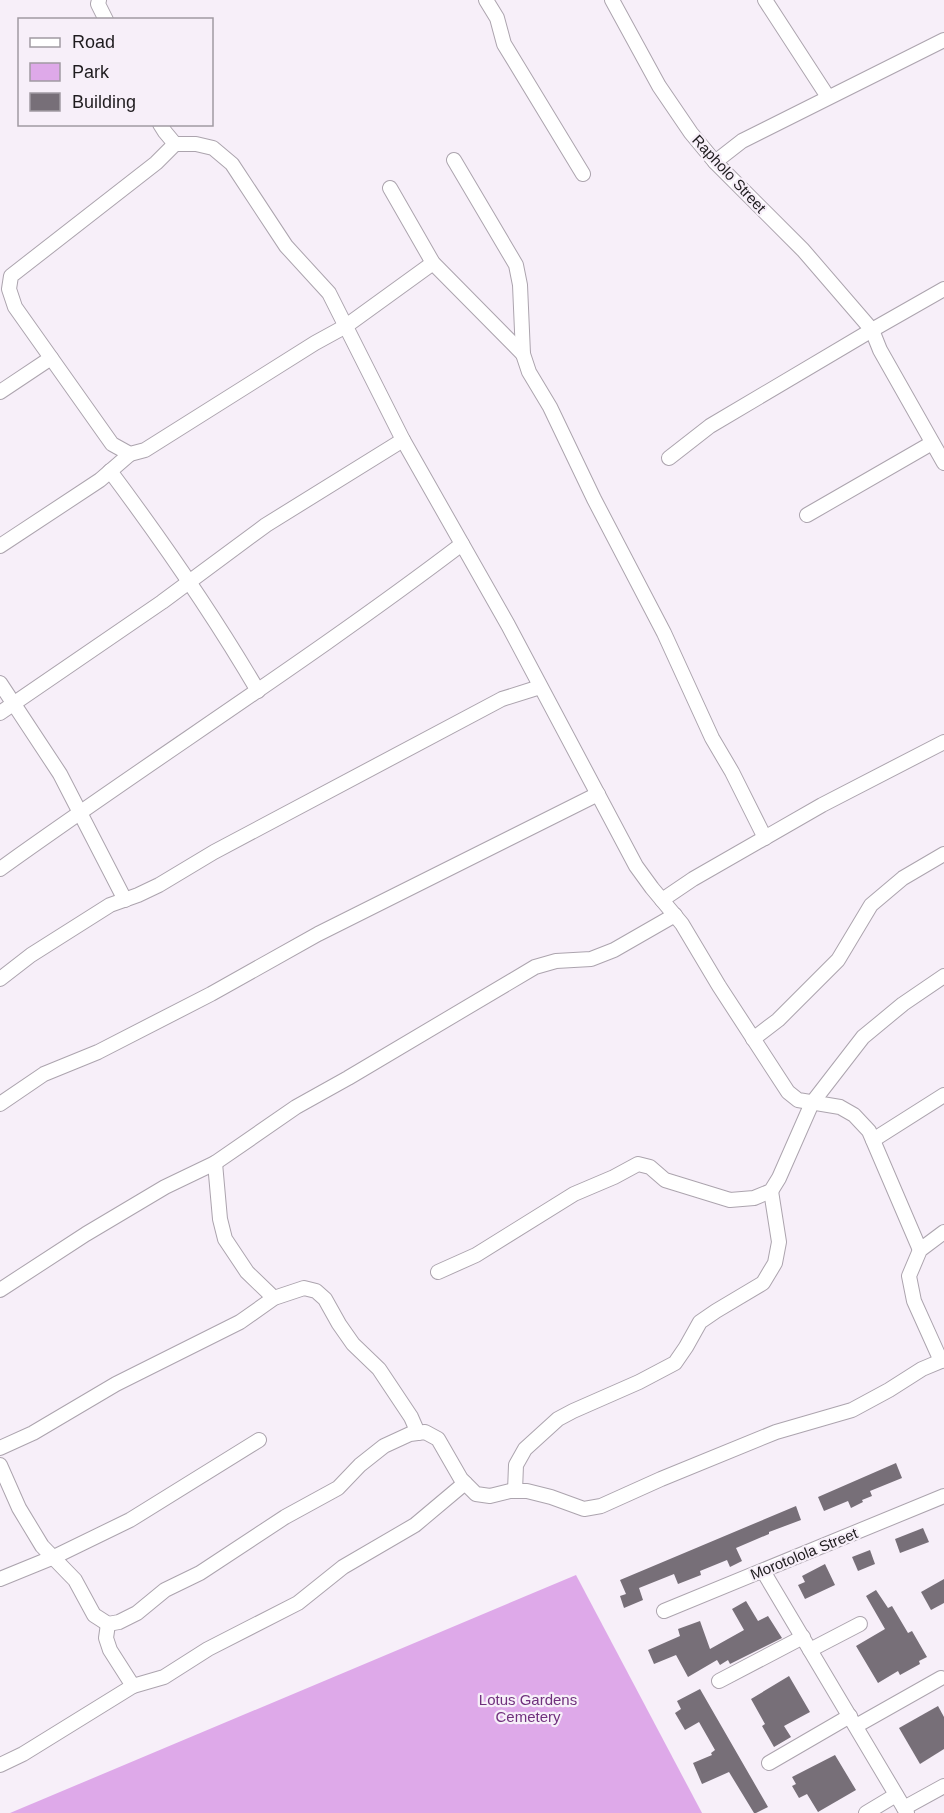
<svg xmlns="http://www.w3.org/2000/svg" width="944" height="1813" font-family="Helvetica,sans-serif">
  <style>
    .green { fill: #dea9e9 }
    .building { fill: #776f78 }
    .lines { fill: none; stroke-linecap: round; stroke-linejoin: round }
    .minor-casing { stroke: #aca4ae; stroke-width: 16 }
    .minor { stroke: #fff; stroke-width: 14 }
    .labels { text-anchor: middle; stroke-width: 4.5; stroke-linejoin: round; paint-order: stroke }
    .street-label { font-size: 15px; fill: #1f1c1f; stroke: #f7eff9 }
    .park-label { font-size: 15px; fill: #70307d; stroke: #f7eff9 }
  </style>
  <rect width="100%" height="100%" fill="#f7eff9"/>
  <!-- green -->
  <path class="green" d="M576 1575 702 1813H10Z"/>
  <!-- building -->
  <g class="building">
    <path d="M896 1463 902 1478 870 1491 872 1496 862 1500 863 1502 851 1508 848 1501 824 1511 818 1497Z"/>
    <path d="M796 1506 801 1520 769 1532V1534L736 1548 742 1561 730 1567 727 1560 700 1571 701 1575 678 1584 674 1574 639 1588 643 1600 624 1608 620 1596 626 1594 620 1580Z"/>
    <path d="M923 1528 929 1542 900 1553 895 1539Z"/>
    <path d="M870 1550 875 1564 858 1571 852 1557Z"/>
    <path d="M825 1564 835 1585 805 1599 798 1585 805 1582 802 1576Z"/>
    <path d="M944 1579V1603L931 1610 921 1592Z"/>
    <path d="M876 1590 888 1608 892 1606 908 1633 912 1631 927 1657 919 1661 920 1664 900 1675 898 1671 878 1683 856 1646 885 1629 866 1596Z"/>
    <path d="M746 1601 758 1621 768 1616 782 1638 730 1664 728 1660 720 1665 717 1660 688 1677 676 1655 654 1664 648 1650 680 1636 678 1629 700 1621 710 1649 744 1630 732 1609Z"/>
    <path d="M789 1676 810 1712 784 1726 791 1737 774 1747 762 1726 765 1724 751 1699Z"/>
    <path d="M700 1689 768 1807 756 1813H754L729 1772 702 1784 693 1763 712 1755 711 1753 715 1750 699 1722 685 1730 675 1713 681 1709 677 1701Z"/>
    <path d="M938 1706 944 1717V1749L920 1764 899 1728Z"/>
    <path d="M835 1755 856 1790 818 1812 807 1794 799 1798 792 1786 796 1784 792 1777Z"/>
  </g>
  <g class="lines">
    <!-- minor casing -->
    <g class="minor-casing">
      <g id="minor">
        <path d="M99 0 98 4 106 20"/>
        <path d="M486 0 497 18 504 44 583 174"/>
        <path d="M612 0 659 86 691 133 715 162 803 250 872 330 880 350 944 463"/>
        <path d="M765 0 828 97"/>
        <path d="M160 124 165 132 175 144H196L213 148 232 164 286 246 329 293 403 440 508 625 636 866 652 888 682 924 719 986 788 1092 798 1100 840 1107 854 1115 869 1131 920 1250"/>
        <path d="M175 144 156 163 11 276 9 289 15 307 112 444 130 454 145 450 315 343 346 326 433 263"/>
        <path d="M454 160 516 265 520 285 523 354 529 372 550 407 594 499 664 633 712 738 732 772 765 838"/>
        <path d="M715 162 742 141 944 40"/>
        <path d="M390 188 433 263 523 354"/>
        <path d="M0 392 51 358"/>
        <path d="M669 458 710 426 872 330 944 289"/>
        <path d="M110 471C163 542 213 614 258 691"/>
        <path d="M807 515 932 443"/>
        <path d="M0 546 100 480 130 454"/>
        <path d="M0 683 60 774 125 900"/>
        <path d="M0 713 162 602 266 525 403 440"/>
        <path d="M0 869C153 759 312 658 462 544"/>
        <path d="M662 900 693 879 822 805 944 742"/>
        <path d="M0 979 31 955 110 905 138 895 159 885 214 852 502 699 540 687"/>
        <path d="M753 1039 778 1020 838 960 871 905 903 878 944 854"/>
        <path d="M0 1104 44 1074 98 1052 211 994 318 934 598 794"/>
        <path d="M873 1140 944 1095"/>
        <path d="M215 1163 220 1219 225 1239 247 1272 274 1298"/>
        <path d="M944 1232 920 1250 909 1276 914 1301 941 1361 944 1360"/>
        <path d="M438 1272 476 1255 574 1194 614 1177 638 1164 650 1167 665 1180 730 1200 754 1198 771 1191 779 1178 812 1103 863 1037 903 1004 944 976"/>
        <path d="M0 1290 86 1234 165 1187 215 1163 296 1107 348 1078 535 967 556 961 591 959 614 950 675 915"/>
        <path d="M0 1448 33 1433 116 1384 240 1322 274 1298 304 1288 316 1291 325 1299 339 1324 353 1344 379 1369 411 1417 418 1433"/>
        <path d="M0 1465 19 1508 42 1546 75 1580 94 1615 108 1624 119 1622 137 1613 165 1590 200 1573 285 1517 338 1488 360 1465 384 1446 410 1434 425 1432 438 1439 461 1479 476 1494 490 1496 510 1491H527L551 1497 584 1509 601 1506 661 1479 776 1432 852 1410 889 1390 922 1369 941 1361"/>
        <path d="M515 1491 516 1465 525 1449 558 1419 573 1411 639 1382 675 1363 686 1347 700 1322 716 1311 763 1283 775 1263 779 1242 771 1191"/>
        <path d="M763 1571 907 1813"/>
        <path d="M0 1579 54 1557 130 1520 259 1440"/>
        <path d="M664 1611 944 1496"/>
        <path d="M108 1624 106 1638 110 1650 133 1686"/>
        <path d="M810 1650 860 1624"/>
        <path d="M719 1681 803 1637"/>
        <path d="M856 1726 941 1678"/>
        <path d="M769 1763 850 1716"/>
        <path d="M0 1765 23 1754 133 1686 164 1677 208 1649 298 1603 343 1567 415 1525 465 1483"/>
        <path d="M904 1808 944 1786"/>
        <path d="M866 1813 896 1795"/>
      </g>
    </g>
    <!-- minor -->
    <use href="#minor" class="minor"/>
  </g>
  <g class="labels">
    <!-- street labels -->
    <g class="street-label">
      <text transform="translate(729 174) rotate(47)" y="5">Rapholo Street</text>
      <text transform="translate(804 1554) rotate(-22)" y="5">Morotolola Street</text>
    </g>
    <!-- park labels -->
    <g class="park-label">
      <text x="528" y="1705">Lotus Gardens<tspan x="528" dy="17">Cemetery</tspan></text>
    </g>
  </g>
  <!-- legend -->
  <rect x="18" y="18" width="195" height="108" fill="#f7eff9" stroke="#a19ba2" stroke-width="1.5"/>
  <rect x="30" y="38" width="30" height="9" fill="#ffffff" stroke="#a19ba2" stroke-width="1.5"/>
  <text x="72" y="48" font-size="18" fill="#1f1c1f">Road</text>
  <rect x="30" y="63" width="30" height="18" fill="#dea9e9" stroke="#a19ba2" stroke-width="1.5"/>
  <text x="72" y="78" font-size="18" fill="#1f1c1f">Park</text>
  <rect x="30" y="93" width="30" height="18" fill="#776f78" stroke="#a19ba2" stroke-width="1.5"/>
  <text x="72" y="108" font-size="18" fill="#1f1c1f">Building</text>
</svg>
